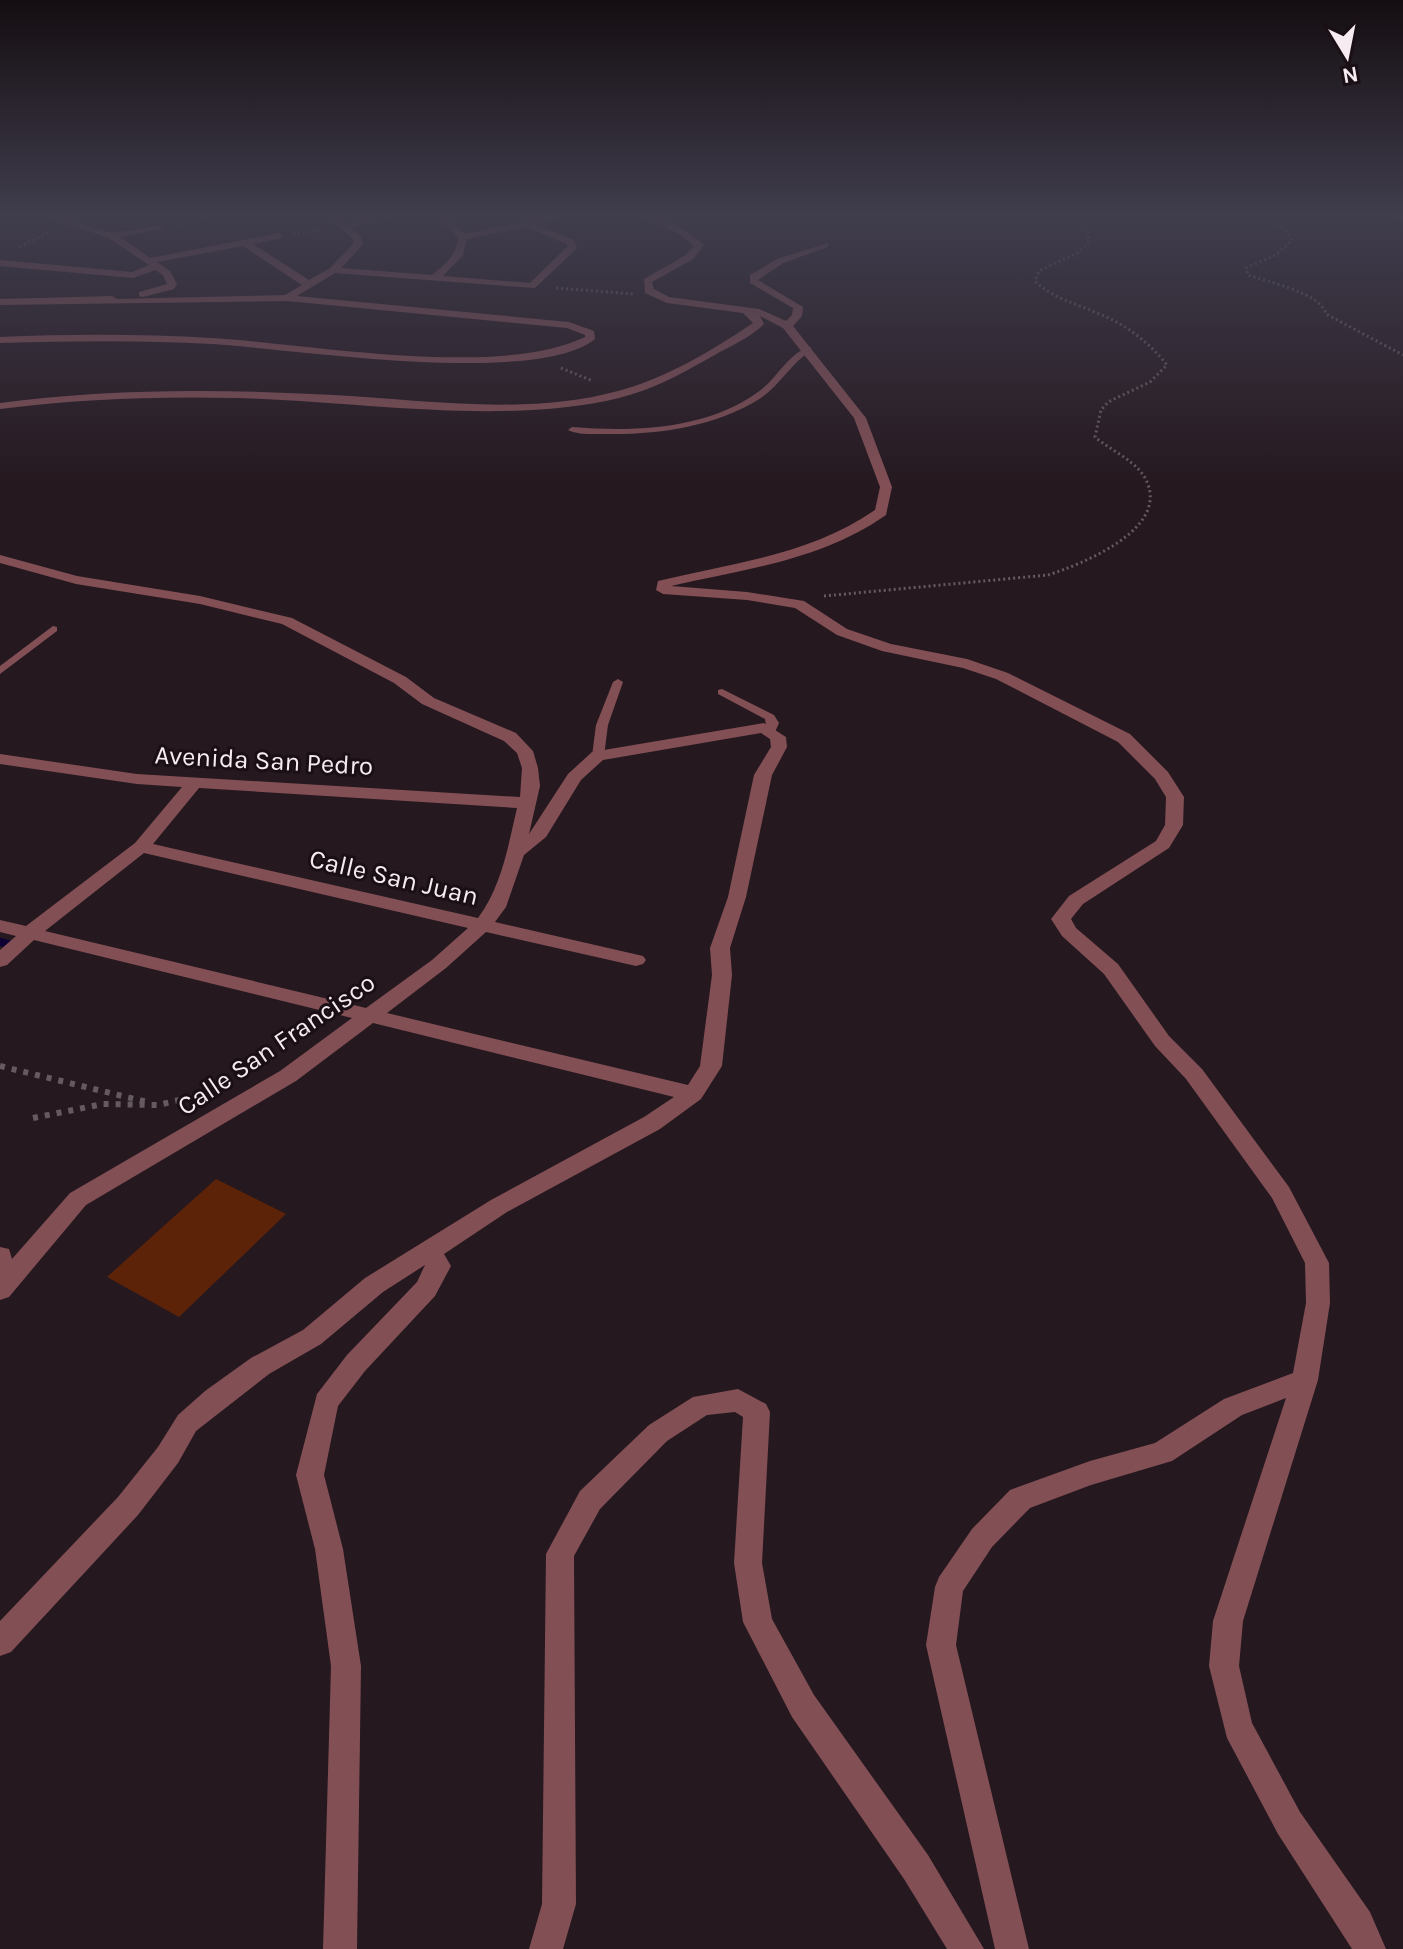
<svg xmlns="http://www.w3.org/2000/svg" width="1403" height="1949" font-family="Karla,sans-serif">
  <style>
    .green { fill: #5c2309 }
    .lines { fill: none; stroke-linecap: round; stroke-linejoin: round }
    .stream { stroke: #0f0133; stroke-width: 8 }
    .path-far1 { stroke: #665a61; stroke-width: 3; stroke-dasharray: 2 3; stroke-linecap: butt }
    .path { stroke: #665a61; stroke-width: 6; stroke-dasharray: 5 7; stroke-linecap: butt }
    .lane { fill: #824f55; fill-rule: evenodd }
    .street { fill: #824f55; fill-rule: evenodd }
    .labels { text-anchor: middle; stroke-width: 6; stroke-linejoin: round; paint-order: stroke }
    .street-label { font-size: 26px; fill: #f5ebf0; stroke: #1b0f16 }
  </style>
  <rect width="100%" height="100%" fill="#25181f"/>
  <!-- green -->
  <path class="green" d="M216 1179 286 1214 179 1317 107 1277Z"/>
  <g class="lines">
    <!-- stream -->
    <path class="stream" d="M0 942 8 944"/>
    <!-- path-far1 -->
    <g class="path-far1">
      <path d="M1259 216 1285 229 1292 240 1276 255 1246 268 1248 275C1268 282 1321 293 1326 314L1403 355"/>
      <path d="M176 224 220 216"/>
      <path d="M293 234 323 229"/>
      <path d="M19 247 50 232"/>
      <path d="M556 288 634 294"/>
      <path d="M561 368 593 381"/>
      <path d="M824 596 1048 575C1082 564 1168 530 1147 482 1138 461 1111 451 1095 437L1101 410 1108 402 1150 382 1167 365C1148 341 1125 324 1097 313 1075 303 1052 298 1035 281L1039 271 1079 252 1088 244 1089 231 1071 216"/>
    </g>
    <!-- path -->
    <g class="path">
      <path d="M0 1066 147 1102"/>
      <path d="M33 1118 103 1104 158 1105 210 1093"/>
    </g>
    <!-- lane -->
    <g class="lane">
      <path d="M808 347H811V351C791 363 780 385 761 398 715 427 658 435 604 434 593 434 578 435 568 430L572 427C634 432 705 430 758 392 777 379 786 356 808 347Z"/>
      <path d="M53 626 57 627V631L0 674V666Z"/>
      <path d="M618 679 623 682 608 725 604 756 602 758H594L592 756 596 725 613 682Z"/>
      <path d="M722 689 774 715 779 723 775 732H767L765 719 718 694V690Z"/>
    </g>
    <!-- street -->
    <g class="street">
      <path d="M43 216H57L112 233 162 225V229L120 237 150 258 280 233 283 238 253 244 309 280 330 268 353 244V239L327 216H337L344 223 404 216 350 227 360 236 363 244 341 268 432 275C445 264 457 255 458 238L438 216H447L465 234 548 216H566L535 224 574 240 577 248 535 288 335 273 297 296 569 322 594 331 595 339C536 387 293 349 212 344 142 340 71 341 0 343V337C71 334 142 334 212 338 312 344 497 379 585 337V335L567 328 287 301 0 305V299L112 296 117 299 285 295 302 285 243 246 157 262 170 271 177 284 174 289 143 297 139 296V292L167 284 163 275 155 270 133 278 0 266V260L132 272 149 265 109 238ZM525 227 567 244V247L530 283 443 276 463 255 467 239Z"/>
      <path d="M641 216C664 216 687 229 704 245L693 259 652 282 654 289 669 297 759 309 786 321 792 315 793 308 750 283V275L777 259 828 243V247L783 263 758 280 803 307 802 316 793 326 866 418 892 487 886 515C822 560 746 569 671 586L747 592 804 601 847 629 891 644 967 659 1008 673 1130 734 1168 772 1184 797 1183 825 1169 848 1083 904 1071 919 1076 928 1118 964 1169 1036 1202 1069 1289 1187 1329 1263 1330 1303 1318 1380 1243 1621 1239 1666 1252 1723 1300 1812 1370 1912 1386 1949H1352L1278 1834 1227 1738 1209 1666 1213 1621 1286 1398 1242 1415 1172 1461 1091 1485 1030 1508 992 1547 963 1591 956 1645 1029 1949H995L926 1645 935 1587 939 1577 972 1529 1010 1490 1090 1461 1155 1443 1224 1399 1293 1373 1306 1303 1305 1263 1272 1198 1186 1079 1155 1046 1104 974 1062 936 1051 919 1069 896 1156 841 1165 825 1166 797 1155 779 1118 742 996 679 963 668 882 651 837 635 795 608 747 600 663 594 656 590 658 581C733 563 810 555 875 510L880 487 854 418 783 328 760 316 764 324C750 338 730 346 713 356 683 373 652 390 619 398 504 426 356 401 237 398 157 396 79 399 0 409V403C111 388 222 389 334 395 426 400 527 416 618 391 665 379 713 350 753 323L743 313 667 303 645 293 644 279 686 255 694 246 681 235Z"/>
      <path d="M1395 216H1403V222Z"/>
      <path d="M0 555 77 576 200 596 292 618 406 677 434 698 516 733 533 751 538 768 540 786 529 834 568 774 592 752 764 723 786 737 787 747 772 775 746 897 730 948 732 975 722 1066 701 1099 660 1129 507 1212 444 1254 451 1266 435 1296 365 1371 338 1406 324 1475 343 1549 361 1666 357 1949H323L331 1666 315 1549 296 1475 317 1394 347 1355 417 1282 425 1265 383 1292 321 1344 269 1374 196 1431 178 1463 138 1515 11 1652 0 1656V1621L118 1497 158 1447 178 1415 205 1391 251 1358 303 1330 365 1278 491 1200 644 1117 674 1097 373 1023 296 1081 86 1205 9 1297 0 1300V1247L9 1249 12 1259 70 1193 280 1071 352 1018 34 940 7 965 0 967V950L16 936 0 932V920L26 926 135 843 182 787 137 784 0 764V754L137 774 520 797 522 768 517 753 504 741 422 704 394 683 282 624 200 604 76 584 0 563ZM761 733 770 739 771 747 754 775 728 897 710 948 712 975 700 1066 688 1085 387 1013 446 968 486 932 636 966 643 964 646 960 643 956 495 922 506 907 524 855 546 837 581 780 603 760ZM199 788 517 808C508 846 502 886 478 918L153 844ZM144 853 468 928 432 960 366 1008 45 931Z"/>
      <path d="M738 1389 766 1404 770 1412 762 1563 772 1619 814 1695 928 1855 984 1949H947L904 1879 792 1717 743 1622 734 1563 743 1417 735 1412 707 1415 667 1441 600 1509 574 1556 576 1904 563 1949H529L542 1904 546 1554 580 1491 649 1425 693 1397Z"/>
    </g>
  </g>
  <!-- sky -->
  <linearGradient id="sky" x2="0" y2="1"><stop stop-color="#140d11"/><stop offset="0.44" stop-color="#403d4d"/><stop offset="1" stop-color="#403d4d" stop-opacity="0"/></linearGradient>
  <rect width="1403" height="489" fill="url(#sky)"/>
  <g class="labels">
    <!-- street labels -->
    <g class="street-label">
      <text transform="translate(264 760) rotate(3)" y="9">Avenida San Pedro</text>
      <text transform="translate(394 877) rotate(13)" y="9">Calle San Juan</text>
      <text transform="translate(276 1044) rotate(-34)" y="9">Calle San Francisco</text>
    </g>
  </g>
  <!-- north arrow -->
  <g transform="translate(1347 56) rotate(170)" stroke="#1b0f16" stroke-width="6" paint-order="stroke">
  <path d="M0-6L14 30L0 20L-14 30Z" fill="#f5ebf0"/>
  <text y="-12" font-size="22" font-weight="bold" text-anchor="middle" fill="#f5ebf0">N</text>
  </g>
</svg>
